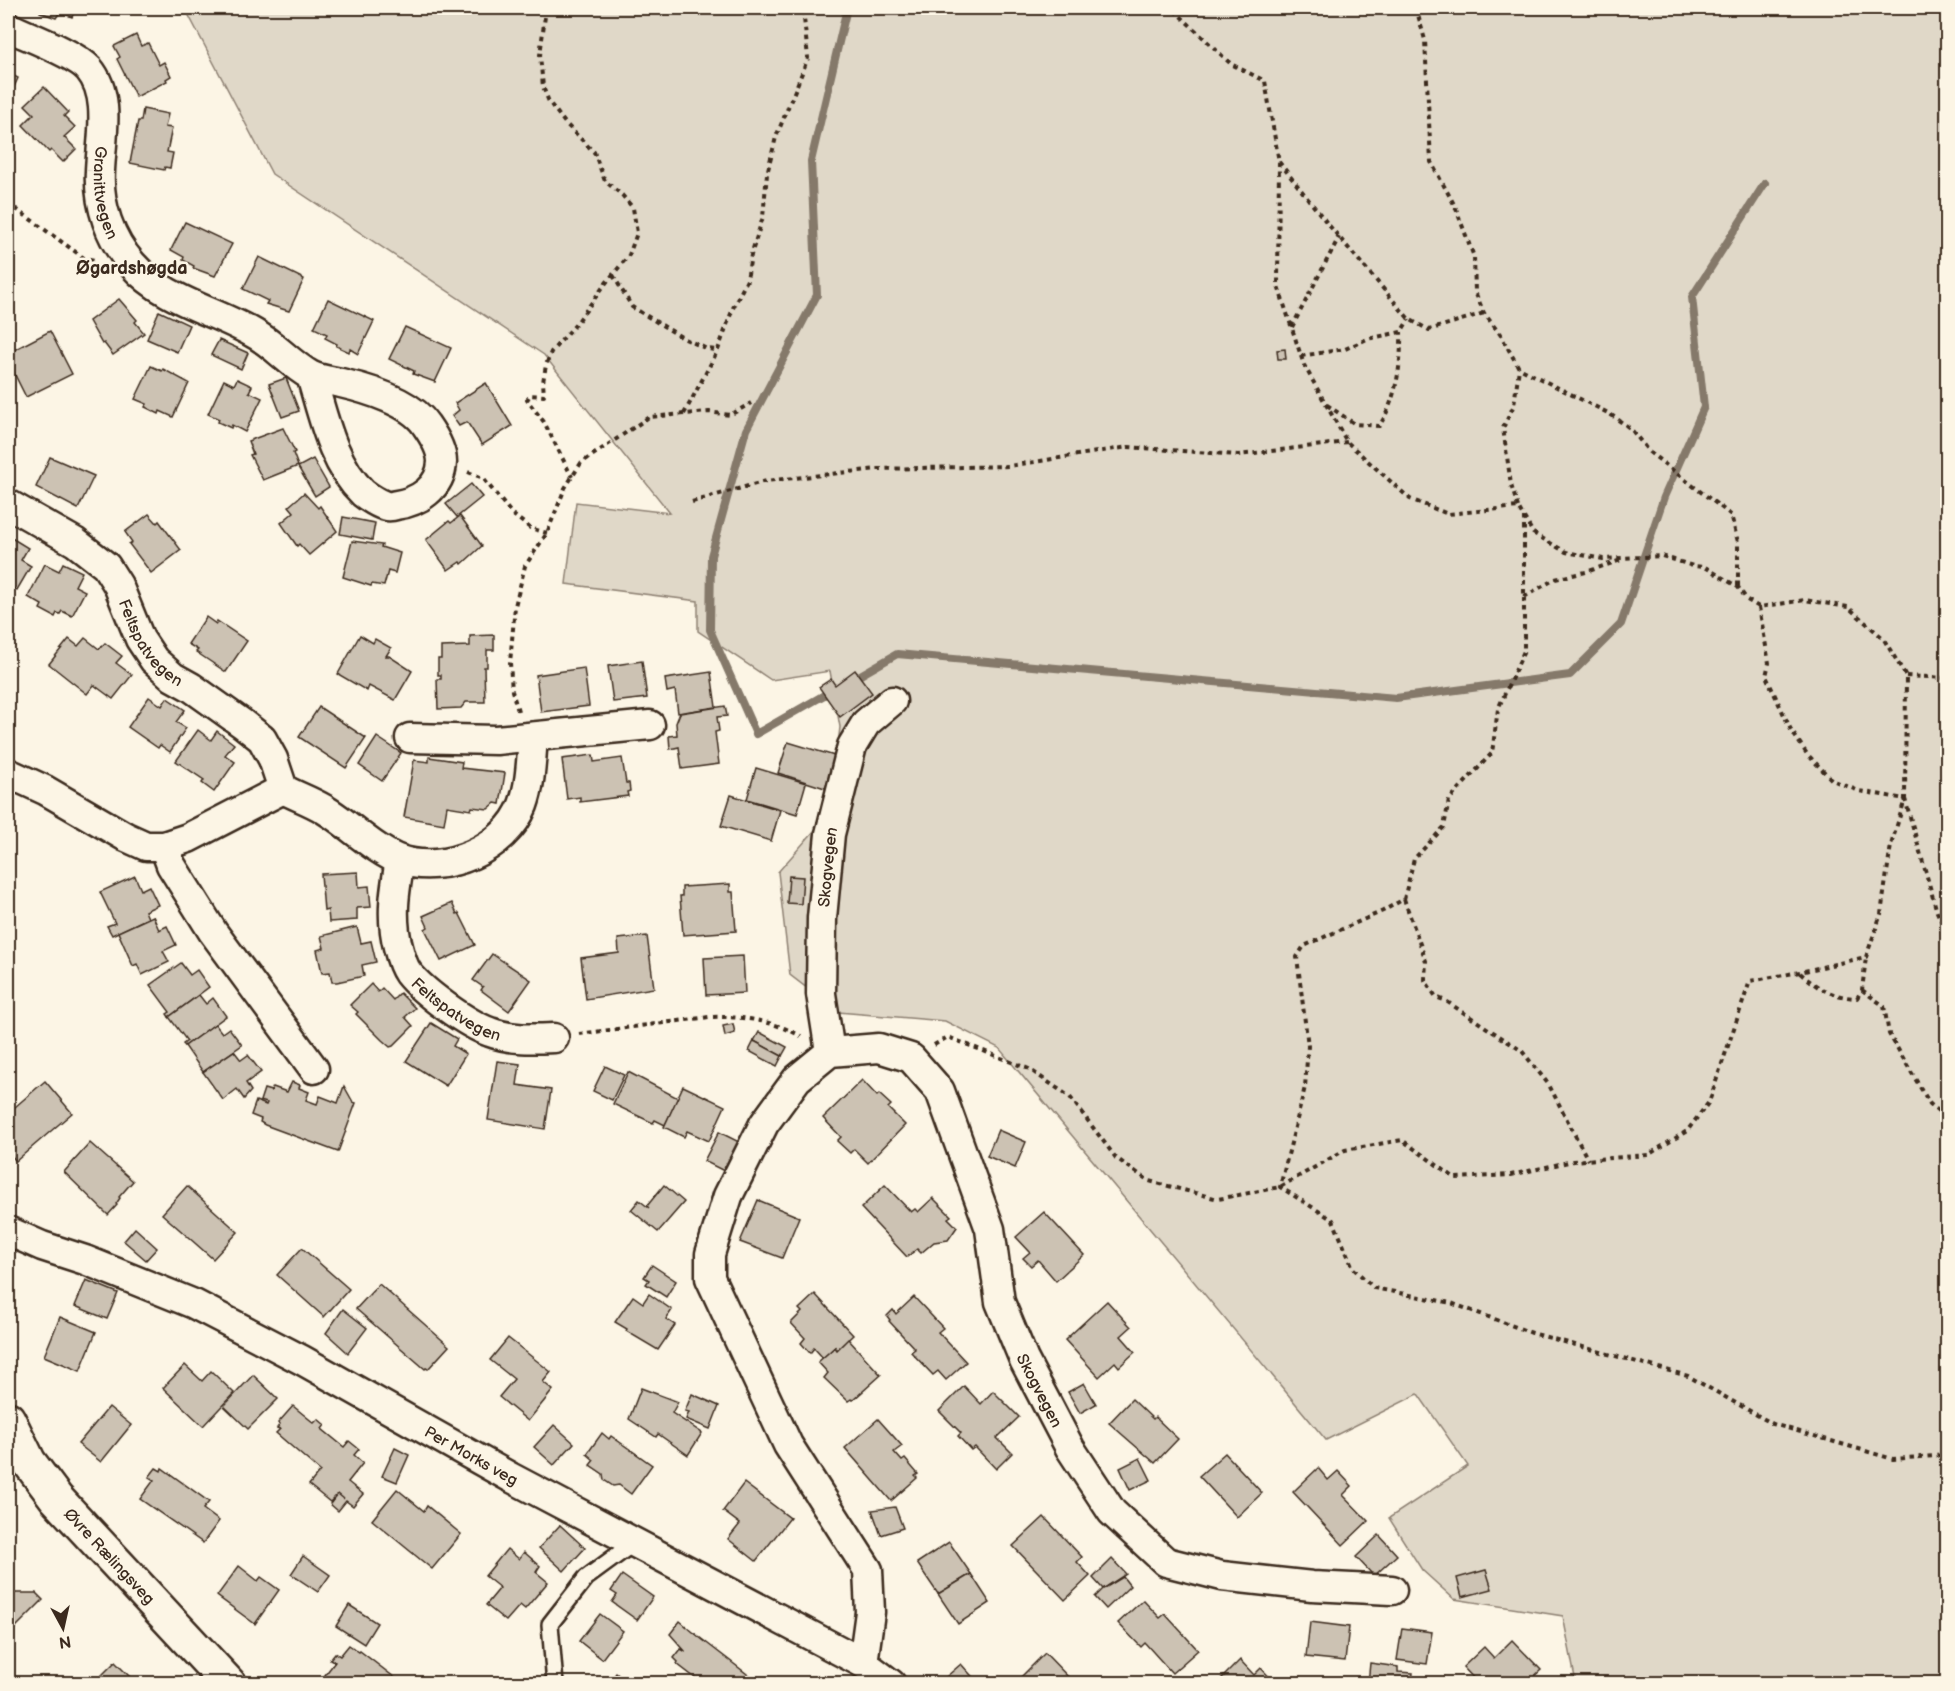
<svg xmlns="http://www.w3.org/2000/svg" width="1955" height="1691" font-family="'Balsamiq Sans',sans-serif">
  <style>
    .green { fill: #e0d8c8; stroke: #8e8173; stroke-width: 1.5 }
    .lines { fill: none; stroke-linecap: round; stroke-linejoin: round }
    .stream { stroke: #85796b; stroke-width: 8 }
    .building { fill: #ccc2b3; stroke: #3b2a1e; stroke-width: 1.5 }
    .service-casing { stroke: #3b2a1e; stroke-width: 20 }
    .minor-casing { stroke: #3b2a1e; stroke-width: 33 }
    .secondary-casing { stroke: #3b2a1e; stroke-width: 38 }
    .path { stroke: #3b2a1e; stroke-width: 4; stroke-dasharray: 4.5 4.5; stroke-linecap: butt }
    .service { stroke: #fcf5e5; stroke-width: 15 }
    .minor { stroke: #fcf5e5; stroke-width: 28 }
    .secondary { stroke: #fcf5e5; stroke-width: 33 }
    .labels { text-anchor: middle; stroke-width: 5; stroke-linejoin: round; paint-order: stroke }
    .street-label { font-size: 16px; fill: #3b2a1e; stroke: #fcf5e5 }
    .neighbourhood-label { font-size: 18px; font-weight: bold; fill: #3b2a1e; stroke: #fcf5e5 }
  </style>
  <rect width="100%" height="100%" fill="#fcf5e5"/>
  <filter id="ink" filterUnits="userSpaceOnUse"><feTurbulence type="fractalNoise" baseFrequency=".0167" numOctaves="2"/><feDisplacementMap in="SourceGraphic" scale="12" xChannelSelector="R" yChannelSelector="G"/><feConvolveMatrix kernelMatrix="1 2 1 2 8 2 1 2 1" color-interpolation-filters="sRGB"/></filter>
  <g filter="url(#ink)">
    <!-- green -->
    <path class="green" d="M185 8H1947V1683H1576L1563 1616 1454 1599 1422 1570 1389 1518 1468 1466 1418 1394 1326 1440 999 1048 945 1021 838 1012 790 975 778 872 830 813 840 727 830 671 771 680 698 631V601L566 584 576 502 670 513 544 355 272 174Z"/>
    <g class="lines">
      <!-- stream -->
      <g class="stream">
        <path d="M850 681 897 654 1396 698 1570 675 1621 624 1664 497 1704 407 1692 297 1765 183"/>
        <path d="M833 690 756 734 710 630 711 556 746 430 817 295 811 161 847 8"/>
      </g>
    </g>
    <!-- building -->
    <g class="building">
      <path d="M41 8H76L72 17 60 12 56 18 40 12Z"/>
      <path d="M136 35 141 46 148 43 159 65 164 62 171 76 166 79 167 81 136 97 117 59 120 57 114 46Z"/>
      <path d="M8 73 18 78 8 100Z"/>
      <path d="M44 87 68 112 64 116 75 127 64 137 76 149 63 162 51 150 49 152 23 125 34 114 25 105Z"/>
      <path d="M143 109 168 114 165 127 172 128 167 152 173 153 170 168 165 167 164 170 130 163 138 121H141Z"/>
      <path d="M185 222 232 244 215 276 193 268 194 266 183 260 184 257 171 250Z"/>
      <path d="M259 257 304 279 289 311 266 304 268 301 243 289Z"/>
      <path d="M119 299 137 320 135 322 144 333 113 355 104 343 102 344 89 321Z"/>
      <path d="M328 299 374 321 358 354 350 349 349 352 336 346 337 344 325 338 327 334 314 328Z"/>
      <path d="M159 311 189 325 177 352 147 339Z"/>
      <path d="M405 327 451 348 435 382 413 374 414 371 389 359Z"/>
      <path d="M50 331 72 374 26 397 8 361V353Z"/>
      <path d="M219 340 248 353 241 369 211 355Z"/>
      <path d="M1285 349 1286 359H1278L1277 350Z"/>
      <path d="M151 366 162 371 163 369 189 383 173 417 160 411 159 414 145 407 147 404 135 399Z"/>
      <path d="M286 378 299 411 282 417 269 384Z"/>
      <path d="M237 379 252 386 249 392 262 398 245 432 232 425 231 428 218 422 219 419 208 414 224 380 234 385Z"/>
      <path d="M486 383 512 426 482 445 467 422 459 426 452 416 459 410 455 403Z"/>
      <path d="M283 428 295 452 293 453 298 466 263 480 250 455 253 454 248 441Z"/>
      <path d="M50 457 94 476 78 509 36 487Z"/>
      <path d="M313 459 329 487 315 496 298 467Z"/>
      <path d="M471 484 482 497 457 517 446 504Z"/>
      <path d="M304 493 318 508 320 506 337 531 309 555 299 544 297 546 281 523 294 512 289 506Z"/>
      <path d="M149 514 157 523 159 521 181 550 151 573 129 544 132 542 125 532Z"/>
      <path d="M460 516 482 546 462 564 460 562 448 570 426 540 449 521 451 523Z"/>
      <path d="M343 517 375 523 372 540 340 534Z"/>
      <path d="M10 537 28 548 21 560 31 566 17 590 8 584V541Z"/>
      <path d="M352 541 382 545 381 547 400 553 395 573 388 571 384 586 372 584 371 586 343 577Z"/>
      <path d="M63 563 82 572 75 586 85 591 72 616 62 611 60 614 57 613 55 617 40 609 42 605 28 597 45 564 59 571Z"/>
      <path d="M206 617 216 624 217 621 247 641 226 672 196 652 198 650 188 644Z"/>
      <path d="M360 635 373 643 375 639 391 648 386 656H389L412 671 395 700 369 686 367 691 338 674Z"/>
      <path d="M494 635V650H487V667H484L485 702H466L461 708 438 709 437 679H441V675H438V659H441V647L470 646V636Z"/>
      <path d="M85 638 99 649 105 643 122 656 116 663 132 675 113 699 94 685 87 694 49 664 69 639 78 646Z"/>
      <path d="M642 661 647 698 613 702 608 666Z"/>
      <path d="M584 668 589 706 541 712 536 675Z"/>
      <path d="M855 670 872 693 840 717 819 687 831 679 835 685Z"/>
      <path d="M711 672 716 707 678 713 675 690 667 692 665 679Z"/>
      <path d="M149 697 162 706 167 698 185 710 176 722 186 728 170 752 160 745 158 748 128 727Z"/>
      <path d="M725 706 727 716 717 717 719 731 715 732 719 764 682 769 679 747 670 749 669 736 677 735 676 723 680 713Z"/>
      <path d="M319 707 366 738 346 768 299 737Z"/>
      <path d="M198 730 211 740 217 731 234 744 225 755 235 762 214 792 202 783 204 780 176 761Z"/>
      <path d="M377 737 401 753 382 781 359 765Z"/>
      <path d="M788 742 838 757 828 789 778 773Z"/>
      <path d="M593 755 594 762 622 758 626 783H629L630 791 627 792 628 796 580 802V797L567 799 562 759Z"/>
      <path d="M429 757 462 762 461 768 505 773 500 804 495 803 488 809 472 807 471 810 447 806 444 824 404 817 414 760 429 762Z"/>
      <path d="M756 768 806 783 797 814 747 799Z"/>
      <path d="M731 795 780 810 771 841 721 826Z"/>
      <path d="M358 872 359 887 369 886 371 907 357 908V920L329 922 328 910 324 911 321 874Z"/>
      <path d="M135 876 141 890 149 886 158 905 145 911 148 918 112 935 107 926 115 923 100 892Z"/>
      <path d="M789 876 803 877 801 904 787 903Z"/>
      <path d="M730 884V892H733L736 931 683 935 680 896H682V887Z"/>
      <path d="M452 903 457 914 459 913 475 945 441 961 425 929 428 927 423 916Z"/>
      <path d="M153 916 159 930 167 926 176 945 163 951 169 962 142 975 137 964 133 966 118 932Z"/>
      <path d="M357 927 361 943 371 941 376 962 362 965 364 976 337 982H332L330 972 322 973 317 950 324 948 321 936Z"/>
      <path d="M647 936 654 988 586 999 581 958 619 953 618 939Z"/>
      <path d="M492 954 531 980 509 1011 481 990 483 987 473 980Z"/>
      <path d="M743 956 745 993 706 995 704 958Z"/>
      <path d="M181 963 190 975 197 970 209 987 169 1017 167 1014 170 1012 150 985Z"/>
      <path d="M371 984 378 992 382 988 393 1000 400 993 415 1008 405 1017 413 1026 393 1046 390 1047 382 1040 356 1014 358 1012 350 1005Z"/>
      <path d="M199 995 206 1004 213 998 226 1016 185 1046 183 1044 187 1041 169 1017Z"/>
      <path d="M431 1023 457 1039 453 1046 466 1054 446 1086 406 1061Z"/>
      <path d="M215 1024 222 1033 229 1028 242 1045 203 1072 185 1046Z"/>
      <path d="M733 1024 735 1033 725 1036 723 1026Z"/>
      <path d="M759 1032 787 1047 782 1056 754 1041Z"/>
      <path d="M754 1041 782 1056 777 1066 749 1051Z"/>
      <path d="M234 1051 241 1060 248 1055 261 1072 246 1083 251 1091 244 1099 237 1089 223 1100 203 1072Z"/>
      <path d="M497 1061 520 1064 517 1085 551 1090 545 1129 488 1120Z"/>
      <path d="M605 1066 624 1075 612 1100 593 1091Z"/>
      <path d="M628 1072 678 1098 665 1125 655 1120 653 1123 613 1104Z"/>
      <path d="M862 1080 877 1096 879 1094 891 1105 888 1108 905 1125 868 1163 854 1149 850 1153 837 1141 841 1137 823 1118Z"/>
      <path d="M45 1081 72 1113 16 1161 8 1152V1113Z"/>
      <path d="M292 1082 300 1085 299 1088 309 1092 306 1100 317 1104 320 1096 338 1103 344 1086 353 1102 356 1103 338 1152 265 1125 260 1122 261 1119 251 1115 256 1101 266 1105 267 1103 260 1101 264 1089 271 1091 273 1087 287 1092Z"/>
      <path d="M683 1086 725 1106 709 1141 687 1131 684 1137 664 1127Z"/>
      <path d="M998 1130 1026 1142 1015 1168 987 1156Z"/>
      <path d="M719 1132 739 1142 724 1171 704 1161Z"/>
      <path d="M90 1143 133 1181 119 1197 120 1198 116 1204 117 1205 108 1215 64 1172Z"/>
      <path d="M664 1185 684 1202 658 1232 631 1210 639 1200 649 1208 647 1206Z"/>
      <path d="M885 1185 911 1212 915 1209 918 1212 933 1198 951 1216 948 1218 957 1227 948 1240 934 1242 921 1253 917 1249 907 1257 861 1208Z"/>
      <path d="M187 1186 238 1232 213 1259 162 1214Z"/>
      <path d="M758 1200 799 1217 782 1258 740 1242Z"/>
      <path d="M1044 1212 1084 1255 1056 1281 1038 1260 1031 1266 1023 1258 1030 1252 1016 1237Z"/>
      <path d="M135 1228 157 1248 146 1260 124 1241Z"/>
      <path d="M302 1248 349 1289 324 1317 277 1275Z"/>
      <path d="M652 1265 676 1281 666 1297 646 1284 649 1280 644 1277Z"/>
      <path d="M86 1280 118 1293 107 1319 75 1306Z"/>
      <path d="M379 1284 449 1346 428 1369 426 1368 425 1369 356 1309Z"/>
      <path d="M649 1294 672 1310 666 1319 675 1325 658 1350 626 1331 627 1329 615 1322 633 1296 643 1303Z"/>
      <path d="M815 1294 853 1335 837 1350 835 1347 823 1358 814 1348 810 1353 801 1343 805 1338 791 1323 802 1312 799 1309Z"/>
      <path d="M914 1297 943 1328 938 1332 966 1362 946 1380 938 1371 933 1375 911 1352 915 1349 889 1321 890 1320 887 1316 893 1310 896 1314Z"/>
      <path d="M1107 1301 1131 1327 1121 1336 1135 1352 1119 1367 1115 1362 1099 1377 1065 1340Z"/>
      <path d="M343 1309 367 1328 348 1353 326 1333Z"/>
      <path d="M60 1317 96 1332 80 1371 44 1356Z"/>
      <path d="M508 1338 551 1372 543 1382 553 1390 528 1421 499 1397 514 1379 490 1360Z"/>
      <path d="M848 1339 881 1375 853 1400 851 1399 848 1401 824 1378 828 1373 818 1362 835 1347 837 1350Z"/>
      <path d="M185 1365 202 1381 211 1371 234 1393 203 1426 163 1388Z"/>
      <path d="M253 1375 278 1399 248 1429 224 1406Z"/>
      <path d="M1084 1383 1096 1404 1080 1413 1068 1392Z"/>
      <path d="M964 1386 981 1404 993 1391 1019 1417 997 1438 1012 1453 996 1469 975 1447 971 1450 958 1436 961 1433 939 1411Z"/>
      <path d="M641 1388 678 1402 672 1413 702 1433 688 1455 658 1434 656 1437 629 1419Z"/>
      <path d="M692 1394 719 1406 710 1429 686 1419 689 1412 685 1411Z"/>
      <path d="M1132 1399 1153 1419 1155 1417 1178 1439 1155 1463 1109 1423Z"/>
      <path d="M293 1406 314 1423 318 1419 325 1425 322 1429 344 1447 349 1441 359 1449 354 1455 363 1463 348 1482 363 1494 353 1506 346 1501 338 1511 330 1504 338 1494 344 1499 338 1494 330 1502 309 1485 320 1471 276 1433 280 1429 277 1428 280 1424 278 1423Z"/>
      <path d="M109 1407 131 1425 101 1462 78 1444Z"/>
      <path d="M878 1419 902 1446 894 1452 902 1461 905 1459 918 1474 915 1476 917 1478 891 1501 845 1448Z"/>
      <path d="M554 1425 574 1443 554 1465 534 1447Z"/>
      <path d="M602 1433 609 1439 611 1436 652 1465 631 1494 619 1485 613 1486 604 1480 603 1474 590 1465 594 1460 587 1454Z"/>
      <path d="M395 1448 409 1455 397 1482 382 1476Z"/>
      <path d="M1225 1453 1262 1493 1237 1517 1199 1476Z"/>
      <path d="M1140 1458 1151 1480 1130 1490 1120 1468Z"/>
      <path d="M156 1468 161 1471 162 1468 209 1502 203 1509 219 1521 203 1543 140 1499 154 1480 149 1477Z"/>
      <path d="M1318 1468 1328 1480 1338 1471 1352 1486 1343 1495 1368 1521 1343 1545 1293 1492Z"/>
      <path d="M744 1483 790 1518 756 1561 728 1539 740 1524 723 1511Z"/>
      <path d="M397 1489 424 1511 427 1506 461 1534 432 1569 372 1520Z"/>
      <path d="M895 1507 903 1528 881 1535 872 1510Z"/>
      <path d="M1044 1517 1082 1557 1077 1562 1090 1576 1065 1600 1013 1546Z"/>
      <path d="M560 1525 585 1548 564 1571 539 1548Z"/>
      <path d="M1379 1535 1397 1555 1374 1576 1356 1557Z"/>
      <path d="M949 1542 971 1574 938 1594 917 1563Z"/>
      <path d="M507 1549 519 1559 524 1552 540 1566 536 1572 548 1582 525 1609 520 1605 506 1621 486 1605 500 1588 485 1576Z"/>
      <path d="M303 1556 330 1575 318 1592 291 1574Z"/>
      <path d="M1112 1559 1126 1574 1103 1589 1093 1578Z"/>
      <path d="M239 1566 258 1581 261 1577 279 1590 255 1624 217 1596Z"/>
      <path d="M1486 1570 1492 1589 1462 1597 1457 1578Z"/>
      <path d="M971 1574 990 1603 958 1624 938 1594Z"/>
      <path d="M622 1575 653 1597 637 1620 612 1602 617 1595 611 1591Z"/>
      <path d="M1123 1577 1130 1586 1106 1609 1095 1597 1103 1589Z"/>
      <path d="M8 1593H36L43 1600 8 1635Z"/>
      <path d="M1143 1600 1160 1618 1165 1614 1198 1650 1172 1673 1145 1643 1141 1647 1118 1623Z"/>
      <path d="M349 1605 377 1623 364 1644 336 1626Z"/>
      <path d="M600 1614 623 1631 602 1659 579 1641Z"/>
      <path d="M680 1621 699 1637 760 1684H703L677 1664 678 1662 674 1658 681 1649 686 1652 670 1634Z"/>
      <path d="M1310 1622 1349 1627 1345 1661 1306 1657Z"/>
      <path d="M1402 1628 1432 1632 1427 1664 1397 1660Z"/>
      <path d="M1512 1640 1541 1670 1526 1684H1479L1463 1667 1484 1647 1494 1658Z"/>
      <path d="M349 1645 359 1652 360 1651 403 1684H335L325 1675 335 1662 330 1659 335 1653 340 1656Z"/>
      <path d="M1045 1653 1075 1684H1026L1020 1678Z"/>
      <path d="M1240 1660 1254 1675 1261 1668 1276 1684H1216Z"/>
      <path d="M115 1662 137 1684H93Z"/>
      <path d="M1370 1663 1398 1667V1672L1413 1673 1412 1684H1368Z"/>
      <path d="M961 1664 979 1684H952L946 1677Z"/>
      <path d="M616 1673 629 1684H608Z"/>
    </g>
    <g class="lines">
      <!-- service casing -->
      <g class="service-casing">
        <path id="service" d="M555 1684 550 1624 586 1578 635 1542"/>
      </g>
      <!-- minor casing -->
      <g class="minor-casing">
        <g id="minor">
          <path id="s1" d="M8 27C27 36 76 54 89 69 112 96 101 140 100 171 98 205 110 239 132 264 164 301 215 310 255 334 275 345 290 364 310 375 319 380 332 381 341 383 367 389 411 402 426 425 433 435 442 449 442 462 441 488 418 502 396 505 393 506 390 507 387 506 380 505 368 497 363 493 332 463 323 415 311 376"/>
          <path id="s2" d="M8 504 75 542 106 566 118 585 140 639 154 660 173 677 191 687 243 724 262 739 273 759 283 789C296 796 311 801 324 809 348 823 375 851 400 860 445 875 506 849 523 805 531 783 531 759 533 737"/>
          <path d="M410 738 496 740 650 725"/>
          <path d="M8 773 45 790 126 837 146 846H164L188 838 283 789"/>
          <path d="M164 846 171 865 213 932 314 1069"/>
          <path id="s3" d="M400 860C395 889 390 917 398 947 400 955 403 966 408 973 423 992 467 1024 490 1032 511 1040 533 1039 554 1038"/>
          <path id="s4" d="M830 1052 821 994 822 918 830 834 852 746 866 723 892 701"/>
          <path id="s5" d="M8 1231 42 1246 85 1260 194 1304 302 1360 510 1477 863 1663 891 1684"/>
          <path id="s6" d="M863 1663 870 1612 868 1570 788 1445 710 1278V1254L728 1196 764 1124 797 1079 830 1052 879 1048 911 1058 940 1091 990 1229 1000 1302 1024 1360 1070 1448 1112 1512 1166 1562 1222 1576 1312 1586 1392 1590"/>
        </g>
      </g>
      <!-- secondary casing -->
      <g class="secondary-casing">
        <g id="secondary">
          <path id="s7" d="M8 1419 29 1462 56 1498 229 1684"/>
        </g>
      </g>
      <!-- path -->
      <g class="path">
        <path d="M546 8 540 55 543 87 549 102 565 123 594 152 605 181 622 195 633 208 637 233 629 255 606 283 576 324 551 352 546 365 543 382 544 396 530 395 527 400 544 422 572 477"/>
        <path d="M1416 8 1425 40 1431 162 1455 206 1474 257 1475 292 1484 313 1500 334 1519 368 1610 414 1631 429 1649 452 1731 515 1738 542V587"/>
        <path d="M1279 162 1327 223 1409 319 1429 330 1484 313"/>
        <path d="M8 203 84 258 95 260"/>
        <path d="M613 275 632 307 683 338 707 349 718 350"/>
        <path d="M1292 327 1339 237"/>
        <path d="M1301 356 1345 349 1367 339 1401 332 1409 319"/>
        <path d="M1327 405 1355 424 1379 426C1396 402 1402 361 1401 332"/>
        <path d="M684 414 718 350 733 308 747 280 751 255 763 217 767 174 776 137 808 58 803 8"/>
        <path d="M468 472 483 478 512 514 530 528 547 533"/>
        <path d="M692 502 766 481 877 469 1009 466 1128 447 1238 455 1347 442"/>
        <path d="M1518 507 1511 485 1503 428 1514 405 1519 368"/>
        <path d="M1524 517V651L1498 709 1492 753 1449 800 1444 827 1414 859 1404 899 1383 911 1304 946 1297 957 1308 1046 1305 1087 1280 1187 1333 1220 1353 1268 1374 1288 1451 1303 1532 1333 1688 1376 1773 1424 1893 1459 1948 1455"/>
        <path d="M1524 597 1555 579 1586 572 1621 560"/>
        <path d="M1759 607 1769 663 1766 676 1791 730 1807 754 1832 780 1859 791 1905 799 1937 912 1948 935"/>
        <path d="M1906 676 1948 678"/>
        <path d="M518 711 512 691 510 663 515 606 525 566 547 533 565 488 581 463 649 417 709 412 730 415 751 403"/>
        <path d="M1404 899 1426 961 1425 980 1436 997 1446 1001 1522 1051 1549 1085 1588 1160"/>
        <path d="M1800 973C1818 989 1833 997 1857 998L1862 990 1866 957"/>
        <path d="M1862 990 1884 1006 1889 1034 1930 1104 1948 1119"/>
        <path d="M579 1034 709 1017C742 1016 771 1020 801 1036"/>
        <path d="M934 1045 948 1037 1029 1069 1070 1097 1116 1158 1149 1181 1218 1199 1280 1187 1345 1150 1402 1140 1455 1178 1511 1175 1573 1161 1648 1155 1687 1131 1709 1102 1750 981 1800 972 1866 957 1881 914 1891 845 1905 799 1906 676 1883 638 1848 607 1805 600 1759 607 1747 600 1738 587 1705 567 1693 566 1662 556 1603 559 1566 552 1533 533 1518 507 1448 514 1410 499 1347 442 1304 365 1278 286 1279 162 1265 81 1231 64 1172 8"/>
      </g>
      <!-- service -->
      <use href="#service" class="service"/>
      <!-- minor -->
      <use href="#minor" class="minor"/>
      <!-- secondary -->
      <use href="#secondary" class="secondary"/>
    </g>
  </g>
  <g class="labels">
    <!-- street labels -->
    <g class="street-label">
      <text dy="6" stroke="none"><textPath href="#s1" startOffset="219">Granittvegen</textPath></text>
      <text dy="6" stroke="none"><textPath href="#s2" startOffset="206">Feltspatvegen</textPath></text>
      <text dy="6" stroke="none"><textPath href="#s4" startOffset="186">Skogvegen</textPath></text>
      <text dy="6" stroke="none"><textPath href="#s3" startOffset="177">Feltspatvegen</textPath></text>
      <text dy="6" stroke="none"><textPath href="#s6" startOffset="1134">Skogvegen</textPath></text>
      <text dy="6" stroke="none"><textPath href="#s5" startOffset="516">Per Morks veg</textPath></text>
      <text dy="6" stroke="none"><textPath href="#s7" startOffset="172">Øvre Rælingsveg</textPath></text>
    </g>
    <!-- neighbourhood labels -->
    <g class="neighbourhood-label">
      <text x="132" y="274">Øgardshøgda</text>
    </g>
  </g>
  <!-- margin -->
  <rect width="1955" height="1691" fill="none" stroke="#fcf5e5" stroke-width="30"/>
  <rect x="15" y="15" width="1925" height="1661" fill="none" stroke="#3b2a1e" stroke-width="2" filter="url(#ink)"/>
  <!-- north arrow -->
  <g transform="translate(63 1628) rotate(172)" stroke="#fcf5e5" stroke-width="4.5" paint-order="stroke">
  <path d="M0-4.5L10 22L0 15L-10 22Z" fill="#3b2a1e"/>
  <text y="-9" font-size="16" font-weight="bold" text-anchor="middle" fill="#3b2a1e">N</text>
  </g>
</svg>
